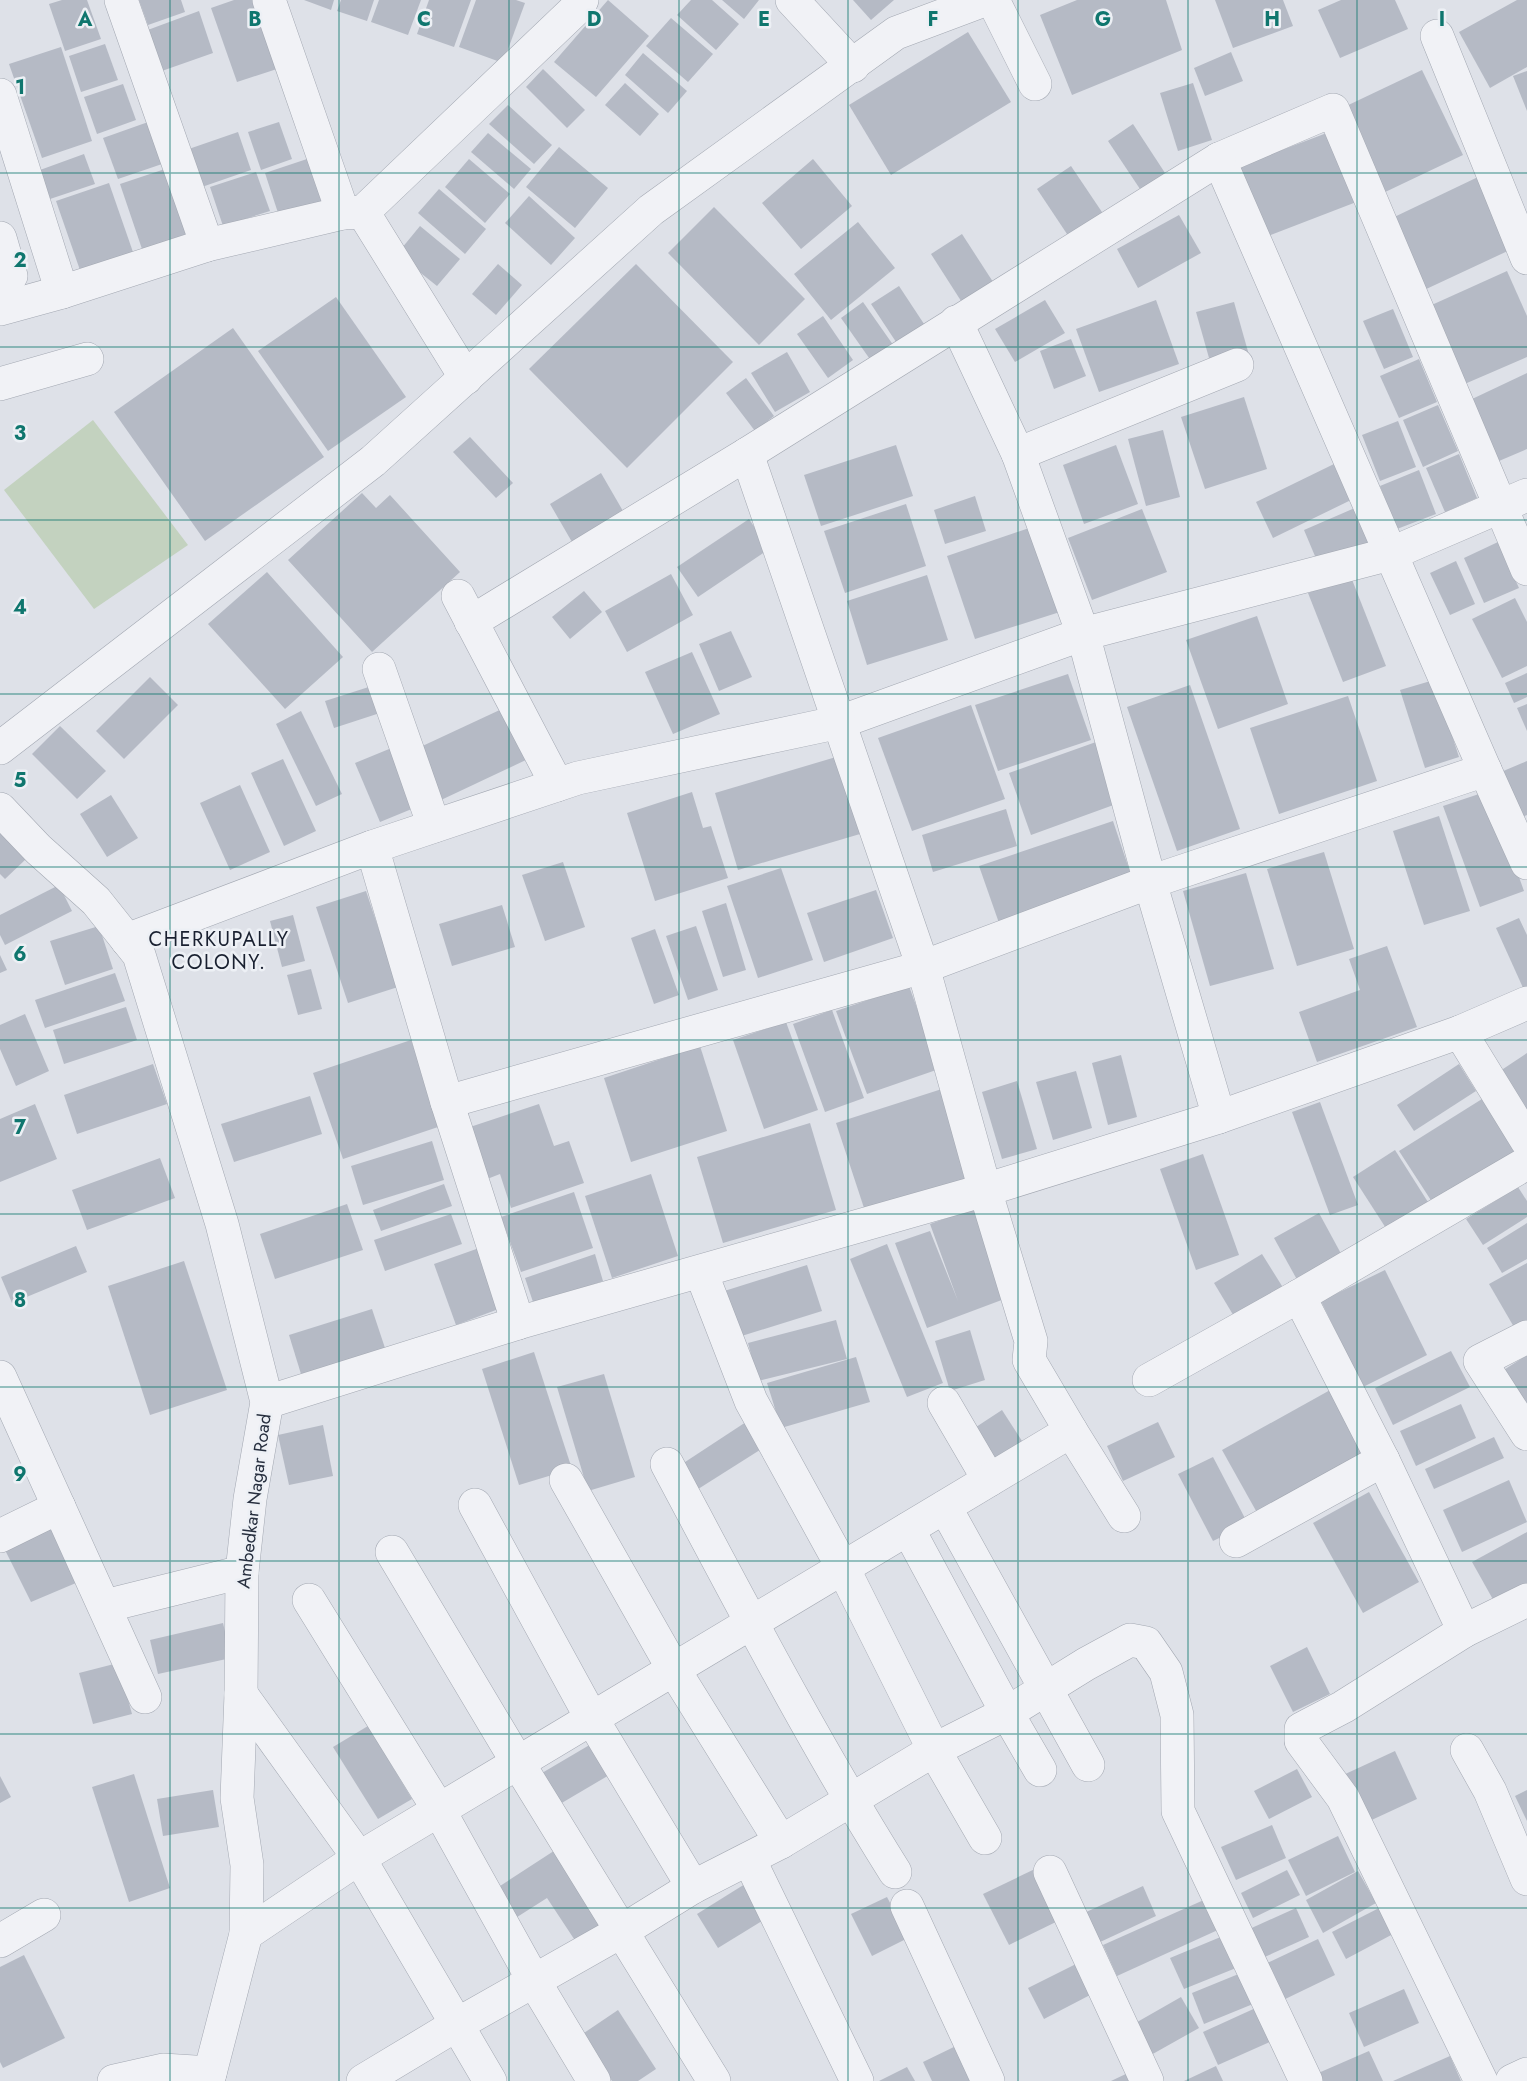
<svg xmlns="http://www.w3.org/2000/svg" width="1527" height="2081" font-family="Jost,sans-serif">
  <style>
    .green { fill: #c3d2bf }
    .building { fill: #b5bac5 }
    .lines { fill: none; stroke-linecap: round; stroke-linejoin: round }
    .minor-casing { stroke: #a3a8b2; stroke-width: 34 }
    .minor { stroke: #f1f2f6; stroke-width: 33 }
    .grid { fill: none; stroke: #0f766e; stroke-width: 1.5; stroke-opacity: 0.55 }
    .labels { text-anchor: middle; stroke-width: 5; stroke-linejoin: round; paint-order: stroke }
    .street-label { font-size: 18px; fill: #272f3f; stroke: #edf0f5 }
    .neighbourhood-label { font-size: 20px; letter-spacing: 1.5px; fill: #192030; stroke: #edf0f5 }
    .grid-label { font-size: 20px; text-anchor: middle; font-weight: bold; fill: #0f766e; stroke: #edf0f5; stroke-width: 5; stroke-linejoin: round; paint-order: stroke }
  </style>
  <rect width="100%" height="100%" fill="#dee1e8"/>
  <!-- green -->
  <path class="green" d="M93 420 188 545 94 609 4 490Z"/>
  <!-- building -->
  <g class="building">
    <path d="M62 0H87L101 39 65 51 49 4Z"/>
    <path d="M139 0H181L185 12 148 25Z"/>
    <path d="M234 0H260L283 67 237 82 211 8Z"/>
    <path d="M304 0H334L331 10Z"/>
    <path d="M341 0H374L367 21 337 11Z"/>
    <path d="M379 0H421L408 35 371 22Z"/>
    <path d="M429 0H471L454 47 417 34Z"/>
    <path d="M476 0H516L525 3 503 63 459 47Z"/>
    <path d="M608 0 649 36 596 97 554 62Z"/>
    <path d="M691 0H712L739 24 716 50 677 15Z"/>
    <path d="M722 0H759L744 19Z"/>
    <path d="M853 0H894L871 20Z"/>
    <path d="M1077 0H1166L1182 50 1072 95 1040 15Z"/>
    <path d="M1215 0H1283L1293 26 1233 48Z"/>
    <path d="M1341 0H1395L1408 29 1340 58 1318 10Z"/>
    <path d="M1517 0H1527V67L1490 88 1459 32Z"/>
    <path d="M199 11 213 53 159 72 145 31Z"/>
    <path d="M671 18 713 54 688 82 646 46Z"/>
    <path d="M968 32 1011 102 891 175 849 105Z"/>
    <path d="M105 44 118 80 81 92 69 56Z"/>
    <path d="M61 47 92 141 42 158 9 64Z"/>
    <path d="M1231 52 1243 81 1205 96 1194 68Z"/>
    <path d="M643 53 687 91 668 113 625 75Z"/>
    <path d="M543 69 585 110 567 128 526 87Z"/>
    <path d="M1422 70 1463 155 1381 194 1340 109Z"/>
    <path d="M1527 71V111L1513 76Z"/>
    <path d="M625 83 659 114 640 136 605 105Z"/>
    <path d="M1193 83 1212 140 1178 151 1160 93Z"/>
    <path d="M123 84 136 120 97 134 84 97Z"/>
    <path d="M508 105 552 145 534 164 489 124Z"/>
    <path d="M151 121 165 163 118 179 103 138Z"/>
    <path d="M279 122 292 159 261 170 248 132Z"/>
    <path d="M1133 124 1167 176 1142 192 1108 141Z"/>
    <path d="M1332 131 1359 201 1260 239 1234 168Z"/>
    <path d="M238 132 251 170 196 189 183 151Z"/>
    <path d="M488 133 531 169 514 189 471 152Z"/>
    <path d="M559 147 608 188 575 228 526 187Z"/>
    <path d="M84 154 95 184 50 199 40 170Z"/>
    <path d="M310 158 324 201 279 216 265 173Z"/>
    <path d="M469 159 510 194 485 223 445 187Z"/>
    <path d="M813 159 852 206 801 249 762 203Z"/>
    <path d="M1071 166 1108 221 1073 243 1037 189Z"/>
    <path d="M165 169 187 234 142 249 120 184Z"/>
    <path d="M256 172 270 211 223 226 210 187Z"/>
    <path d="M1478 177 1512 249 1422 291 1388 220Z"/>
    <path d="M109 183 134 255 81 273 56 201Z"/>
    <path d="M439 189 486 229 465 254 418 213Z"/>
    <path d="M529 196 575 238 551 265 505 223Z"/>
    <path d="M714 207 805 299 759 345 668 253Z"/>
    <path d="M1179 215 1201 253 1138 288 1117 249Z"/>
    <path d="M858 222 895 268 831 320 794 274Z"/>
    <path d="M420 226 460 259 437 286 397 254Z"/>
    <path d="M962 234 995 285 963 304 931 254Z"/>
    <path d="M498 264 522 285 496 315 472 294Z"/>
    <path d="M636 264 733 362 627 468 529 369Z"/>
    <path d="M1507 271 1527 316V357L1460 386 1425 308Z"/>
    <path d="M899 286 928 330 900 348 871 304Z"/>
    <path d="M336 297 406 397 328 451 258 351Z"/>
    <path d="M1045 300 1065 333 1015 362 995 329Z"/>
    <path d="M1156 300 1179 364 1099 392 1076 329Z"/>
    <path d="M863 302 896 349 874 365 841 318Z"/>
    <path d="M1234 302 1249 355 1211 365 1196 312Z"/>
    <path d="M1393 309 1413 357 1384 369 1363 321Z"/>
    <path d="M823 316 853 360 828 378 797 334Z"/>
    <path d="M233 328 324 457 205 541 114 412Z"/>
    <path d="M1071 339 1086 376 1054 389 1040 351Z"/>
    <path d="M787 352 810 392 775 412 751 373Z"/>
    <path d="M1419 359 1437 402 1399 418 1380 376Z"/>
    <path d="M1527 373V449L1499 461 1470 400Z"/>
    <path d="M746 378 774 416 755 431 726 393Z"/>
    <path d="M1244 397 1267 469 1205 489 1181 417Z"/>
    <path d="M1438 405 1458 451 1423 467 1403 420Z"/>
    <path d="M1398 421 1416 467 1380 481 1362 435Z"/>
    <path d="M1163 430 1180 497 1146 506 1128 439Z"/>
    <path d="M470 437 513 483 496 498 453 452Z"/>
    <path d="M896 445 913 496 821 526 804 475Z"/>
    <path d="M1116 445 1138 504 1084 524 1063 465Z"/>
    <path d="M1459 454 1477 498 1445 512 1426 468Z"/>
    <path d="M1334 464 1351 500 1273 538 1256 502Z"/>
    <path d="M1419 470 1436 514 1397 529 1380 486Z"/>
    <path d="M601 473 623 511 572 542 550 504Z"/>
    <path d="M362 493 376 508 390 495 460 572 372 652 288 560Z"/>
    <path d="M975 496 986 531 945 544 934 510Z"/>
    <path d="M906 504 926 566 845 593 824 531Z"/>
    <path d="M1364 504 1380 542 1320 568 1304 530Z"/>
    <path d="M1142 509 1167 572 1092 600 1068 538Z"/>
    <path d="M749 519 769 549 698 597 677 567Z"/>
    <path d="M1035 526 1063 611 975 639 947 556Z"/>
    <path d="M1498 542 1519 588 1484 603 1464 558Z"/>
    <path d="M1456 561 1475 604 1450 615 1430 573Z"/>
    <path d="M267 572 343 657 285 709 208 624Z"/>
    <path d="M671 574 693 615 627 652 605 611Z"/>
    <path d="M927 575 948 640 867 665 847 601Z"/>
    <path d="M1351 577 1386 666 1343 682 1308 593Z"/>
    <path d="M584 591 602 612 570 639 552 617Z"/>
    <path d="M1515 598 1527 622V666L1502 678 1472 619Z"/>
    <path d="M1257 616 1288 704 1218 729 1186 640Z"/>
    <path d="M731 631 752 677 719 691 699 644Z"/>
    <path d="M692 652 720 714 673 734 645 672Z"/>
    <path d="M1527 673V697L1514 703 1505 683Z"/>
    <path d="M1068 674 1091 740 998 771 975 705Z"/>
    <path d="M150 677 178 705 124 759 96 731Z"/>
    <path d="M1434 680 1459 757 1425 768 1400 690Z"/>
    <path d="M375 685 383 712 334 728 325 701Z"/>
    <path d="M1190 685 1240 829 1177 851 1127 707Z"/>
    <path d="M1348 696 1377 781 1279 814 1250 728Z"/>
    <path d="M1527 704V731L1517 708Z"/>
    <path d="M971 705 1005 799 912 831 878 738Z"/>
    <path d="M504 708 528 759 441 800 416 749Z"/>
    <path d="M301 711 342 794 316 806 276 724Z"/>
    <path d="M60 726 106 771 77 799 32 754Z"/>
    <path d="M1096 742 1119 803 1031 835 1009 773Z"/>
    <path d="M394 747 419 806 380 822 355 763Z"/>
    <path d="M836 757 860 834 738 870 715 793Z"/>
    <path d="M283 759 316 831 284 846 251 773Z"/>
    <path d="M1527 761V815L1520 818 1501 772Z"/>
    <path d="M240 785 270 852 230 870 200 803Z"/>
    <path d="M1488 791 1524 891 1480 907 1443 806Z"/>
    <path d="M692 792 703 828 711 826 728 878 655 901 627 813Z"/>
    <path d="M111 795 138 838 107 857 80 814Z"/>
    <path d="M1006 809 1017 846 933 872 922 835Z"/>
    <path d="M1439 816 1470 911 1424 925 1393 831Z"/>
    <path d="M1113 821 1132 878 999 923 979 866Z"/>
    <path d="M0 832 26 859 5 879 0 874Z"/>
    <path d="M1324 852 1354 949 1297 966 1267 869Z"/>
    <path d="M563 862 585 927 545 941 522 875Z"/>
    <path d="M781 868 813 960 758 978 727 886Z"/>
    <path d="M1246 873 1274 969 1210 986 1183 891Z"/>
    <path d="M59 885 72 911 5 945 0 935V915Z"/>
    <path d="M876 890 893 938 824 962 807 913Z"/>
    <path d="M366 891 398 987 348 1003 316 907Z"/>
    <path d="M726 903 746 970 723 977 702 911Z"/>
    <path d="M502 905 515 947 452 966 439 924Z"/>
    <path d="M293 915 305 961 282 967 270 921Z"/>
    <path d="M1519 918 1527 935V989L1524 990 1496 928Z"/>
    <path d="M99 926 113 969 65 985 50 941Z"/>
    <path d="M696 926 718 990 688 1000 666 936Z"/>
    <path d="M655 929 679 995 654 1004 631 938Z"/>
    <path d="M1387 946 1417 1027 1317 1062 1299 1012 1360 990 1349 959Z"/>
    <path d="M0 955 7 970 0 973Z"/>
    <path d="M311 969 322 1009 298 1015 287 975Z"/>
    <path d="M115 973 125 1001 45 1028 35 1000Z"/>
    <path d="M909 986 939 1069 867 1094 836 1011Z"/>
    <path d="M126 1007 137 1040 64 1064 53 1030Z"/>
    <path d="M832 1010 864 1098 825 1112 793 1024Z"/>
    <path d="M25 1014 49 1071 16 1086 0 1049V1025Z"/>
    <path d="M786 1022 818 1110 764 1129 733 1040Z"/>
    <path d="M411 1040 441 1126 343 1159 313 1073Z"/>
    <path d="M700 1046 727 1131 631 1162 604 1078Z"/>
    <path d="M1527 1053V1116L1494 1075Z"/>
    <path d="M1121 1055 1137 1117 1108 1125 1092 1063Z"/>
    <path d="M153 1064 167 1104 77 1134 64 1095Z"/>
    <path d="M1459 1064 1476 1091 1414 1131 1397 1105Z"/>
    <path d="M1076 1071 1092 1128 1053 1140 1036 1082Z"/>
    <path d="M1017 1081 1037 1149 1002 1159 982 1092Z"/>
    <path d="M945 1088 974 1176 865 1211 836 1123Z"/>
    <path d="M1490 1094 1526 1151 1436 1208 1399 1151Z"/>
    <path d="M310 1096 322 1134 234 1162 221 1124Z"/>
    <path d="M1320 1102 1358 1205 1330 1215 1292 1112Z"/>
    <path d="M35 1104 57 1159 0 1182V1119Z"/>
    <path d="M539 1104 554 1146 569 1141 584 1183 511 1208 500 1174 482 1181 464 1129Z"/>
    <path d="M810 1123 836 1210 723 1243 697 1157Z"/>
    <path d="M432 1141 444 1180 363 1205 351 1166Z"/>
    <path d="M1395 1150 1433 1210 1391 1236 1353 1177Z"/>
    <path d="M1203 1154 1239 1255 1196 1270 1160 1169Z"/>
    <path d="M160 1158 175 1198 87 1230 72 1190Z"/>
    <path d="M651 1174 678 1256 612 1278 585 1196Z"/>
    <path d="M444 1184 452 1206 381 1231 373 1210Z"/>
    <path d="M1518 1187 1527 1201V1217L1483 1245 1466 1219Z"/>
    <path d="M574 1192 593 1248 521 1272 501 1217Z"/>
    <path d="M347 1204 363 1250 275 1279 260 1234Z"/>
    <path d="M975 1208 1007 1298 927 1328 895 1243 930 1231 958 1301 930 1224Z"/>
    <path d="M1319 1213 1345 1261 1300 1285 1274 1238Z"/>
    <path d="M451 1214 462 1244 385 1271 374 1240Z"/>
    <path d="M1527 1223V1259L1502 1273 1487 1248Z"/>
    <path d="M887 1244 943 1383 907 1397 850 1259Z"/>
    <path d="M76 1246 87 1272 12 1303 1 1277Z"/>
    <path d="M482 1247 504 1307 456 1325 434 1264Z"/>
    <path d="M595 1254 603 1281 534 1305 525 1278Z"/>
    <path d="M1262 1254 1287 1294 1238 1323 1214 1283Z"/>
    <path d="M184 1261 227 1390 150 1415 108 1286Z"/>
    <path d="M1527 1263V1329L1518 1334 1489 1284Z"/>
    <path d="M807 1265 822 1311 732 1339 718 1293Z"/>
    <path d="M1385 1270 1427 1355 1363 1387 1321 1301Z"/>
    <path d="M372 1309 385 1348 301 1374 289 1335Z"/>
    <path d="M836 1320 847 1359 758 1381 748 1343Z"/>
    <path d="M970 1330 985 1380 950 1391 935 1341Z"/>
    <path d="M1451 1351 1470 1387 1393 1425 1375 1388Z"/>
    <path d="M534 1352 572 1469 519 1485 482 1369Z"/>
    <path d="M1527 1355V1409L1496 1375Z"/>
    <path d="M856 1357 870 1402 781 1428 767 1383Z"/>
    <path d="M604 1374 635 1477 588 1491 557 1387Z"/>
    <path d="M1332 1389 1370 1457 1260 1518 1222 1450Z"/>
    <path d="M1461 1404 1476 1438 1416 1466 1400 1431Z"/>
    <path d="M1002 1410 1024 1444 996 1463 973 1429Z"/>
    <path d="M746 1422 763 1448 695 1491 679 1466Z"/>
    <path d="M1158 1422 1175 1457 1123 1481 1107 1446Z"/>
    <path d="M323 1425 333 1476 289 1485 278 1435Z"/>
    <path d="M1494 1437 1504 1458 1434 1489 1425 1469Z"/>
    <path d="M1213 1457 1248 1524 1213 1541 1178 1474Z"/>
    <path d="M1509 1480 1527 1522 1462 1552 1443 1510Z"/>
    <path d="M1369 1492 1419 1582 1363 1613 1313 1523Z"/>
    <path d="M58 1516 83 1580 31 1602 2 1544Z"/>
    <path d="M1527 1532V1586L1495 1603 1472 1562Z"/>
    <path d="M223 1623 231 1658 158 1674 150 1640Z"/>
    <path d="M1307 1647 1330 1694 1293 1712 1270 1666Z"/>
    <path d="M118 1663 132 1714 93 1724 79 1673Z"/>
    <path d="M368 1726 412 1799 378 1819 333 1747Z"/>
    <path d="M598 1740 616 1771 560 1804 542 1773Z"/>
    <path d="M1395 1751 1417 1799 1363 1824 1341 1776Z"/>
    <path d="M1297 1769 1312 1797 1269 1819 1254 1791Z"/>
    <path d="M134 1774 170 1888 129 1902 92 1787Z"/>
    <path d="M0 1776 11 1797 0 1803Z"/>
    <path d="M213 1790 219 1827 163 1836 157 1799Z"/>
    <path d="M1527 1790V1821L1515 1796Z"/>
    <path d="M1272 1825 1286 1858 1236 1880 1221 1847Z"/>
    <path d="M1338 1836 1355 1872 1306 1896 1288 1860Z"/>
    <path d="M563 1845 613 1922 578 1945 547 1898 514 1919 494 1890Z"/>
    <path d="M1037 1868 1062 1919 1009 1945 983 1894Z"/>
    <path d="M1287 1870 1300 1895 1253 1918 1241 1893Z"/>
    <path d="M1358 1871 1376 1903 1323 1933 1306 1900Z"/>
    <path d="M745 1884 767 1918 718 1948 697 1914Z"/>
    <path d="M1143 1886 1156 1916 1098 1943 1084 1913Z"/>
    <path d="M887 1897 908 1938 872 1956 851 1914Z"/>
    <path d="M1206 1899 1220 1929 1117 1976 1103 1945Z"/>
    <path d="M1381 1907 1395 1933 1346 1959 1332 1932Z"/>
    <path d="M1296 1908 1309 1937 1258 1960 1245 1931Z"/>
    <path d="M1223 1936 1236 1968 1184 1989 1170 1958Z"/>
    <path d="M1318 1939 1335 1975 1279 2002 1261 1966Z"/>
    <path d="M24 1955 65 2038 3 2068 0 2062V1967Z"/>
    <path d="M1076 1964 1092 1994 1044 2019 1028 1988Z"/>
    <path d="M1241 1973 1253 2004 1204 2024 1192 1993Z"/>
    <path d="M1404 1989 1419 2023 1364 2047 1349 2013Z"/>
    <path d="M1181 1997 1199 2028 1142 2060 1125 2029Z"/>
    <path d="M1260 2006 1274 2040 1218 2065 1203 2032Z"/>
    <path d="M618 2010 656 2069 638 2081H612L581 2035Z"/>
    <path d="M960 2044 978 2081H932L923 2062Z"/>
    <path d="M1369 2051 1383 2081H1320L1316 2074Z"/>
    <path d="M1450 2056 1461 2081H1393Z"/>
    <path d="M1216 2066 1223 2081H1184Z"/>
    <path d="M907 2067 915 2081H879Z"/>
    <path d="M1130 2072 1135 2081H1111Z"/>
  </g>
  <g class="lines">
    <!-- minor casing -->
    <g class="minor-casing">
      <g id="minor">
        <path d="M121 0 207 245"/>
        <path d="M269 0 343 213"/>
        <path d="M792 0 853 66"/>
        <path d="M993 0 1035 84"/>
        <path d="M1437 36 1527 258"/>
        <path d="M0 95 62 292"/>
        <path d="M363 212 466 378"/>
        <path d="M0 238 11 276 0 291"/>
        <path d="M0 309 62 292 207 245 343 213 363 212 578 7 582 0"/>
        <path d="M956 322 1018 454 1083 634 1150 882 1219 1117"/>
        <path d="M0 384 87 359"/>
        <path d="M1018 454 1237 365"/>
        <path d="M1527 569 1333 110 1219 159 1485 770 1527 863"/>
        <path d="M458 596 557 785"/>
        <path d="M471 622 747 454 1219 159"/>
        <path d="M379 669 434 826"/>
        <path d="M0 748 373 461 651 210 896 33 984 0"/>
        <path d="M0 809 38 849 96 901 139 955 222 1224 267 1402 250 1499 242 1572 241 1694 237 1798 247 1865 246 1934 208 2081"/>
        <path d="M372 847 447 1102 518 1323"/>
        <path d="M127 940 372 847 578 778 840 722 1083 634 1390 554 1527 495"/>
        <path d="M1460 1032 1527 1141"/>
        <path d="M447 1102 923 967 1150 882 1485 770"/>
        <path d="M701 1272 751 1401 843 1568 934 1750 985 1838"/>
        <path d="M1299 1296 1383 1460 1464 1631"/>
        <path d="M1527 1337 1480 1361 1527 1434"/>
        <path d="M0 1377 145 1697"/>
        <path d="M1149 1380 1299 1296 1527 1163"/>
        <path d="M267 1402 518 1323 985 1190 1219 1117 1460 1032 1527 1003"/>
        <path d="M944 1403 989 1480"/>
        <path d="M1071 1431 1124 1516"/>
        <path d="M667 1464C740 1601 812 1740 895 1872"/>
        <path d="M566 1480 674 1670 781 1842"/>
        <path d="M475 1505 592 1719 693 1887"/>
        <path d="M945 1507 1088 1765"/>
        <path d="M908 1529 1007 1713 1040 1770"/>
        <path d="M0 1536 59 1507"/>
        <path d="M1236 1541 1383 1460"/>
        <path d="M392 1552 518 1763 714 2081"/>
        <path d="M309 1600 439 1810 534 1981 594 2081"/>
        <path d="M105 1606 242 1572"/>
        <path d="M241 1694 359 1858 490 2081"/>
        <path d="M1467 1750 1490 1791 1527 1879"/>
        <path d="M749 1859 857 2081"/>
        <path d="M1050 1872 1147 2081"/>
        <path d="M907 1906 988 2081"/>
        <path d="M246 1934 359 1858 1071 1431 1029 1360 1031 1341 985 1190 923 967 747 454"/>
        <path d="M0 1941 44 1915"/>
        <path d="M114 2081 163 2070 210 2073"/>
        <path d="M363 2081 456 2025 622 1931 693 1887 781 1842 934 1750 1007 1713 1086 1664 1130 1640 1146 1643 1166 1672 1177 1715 1178 1811 1306 2081"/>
        <path d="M1481 2081 1343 1798 1301 1741V1729L1343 1707 1464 1631 1527 1600"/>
        <path d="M1512 2081 1527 2074"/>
      </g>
    </g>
    <!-- minor -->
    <use href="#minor" class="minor"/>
  </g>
  <!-- grid -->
  <path class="grid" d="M170 0V2081M339 0V2081M509 0V2081M679 0V2081M848 0V2081M1018 0V2081M1188 0V2081M1357 0V2081M0 173H1527M0 347H1527M0 520H1527M0 694H1527M0 867H1527M0 1040H1527M0 1214H1527M0 1387H1527M0 1561H1527M0 1734H1527M0 1908H1527"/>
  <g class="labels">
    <!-- street labels -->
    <g class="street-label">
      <text transform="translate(254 1501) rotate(-83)" y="6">Ambedkar Nagar Road</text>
    </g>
    <!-- neighbourhood labels -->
    <g class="neighbourhood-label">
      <text x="219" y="946">CHERKUPALLY<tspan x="219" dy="23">COLONY.</tspan></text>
    </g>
  </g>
  <g class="grid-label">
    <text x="85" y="26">A</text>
    <text x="255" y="26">B</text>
    <text x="424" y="26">C</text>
    <text x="594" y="26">D</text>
    <text x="764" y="26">E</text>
    <text x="933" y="26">F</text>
    <text x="1103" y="26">G</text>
    <text x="1272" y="26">H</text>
    <text x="1442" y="26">I</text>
    <text x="20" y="94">1</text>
    <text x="20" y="267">2</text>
    <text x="20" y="440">3</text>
    <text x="20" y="614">4</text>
    <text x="20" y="787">5</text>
    <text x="20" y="961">6</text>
    <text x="20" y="1134">7</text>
    <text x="20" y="1307">8</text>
    <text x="20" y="1481">9</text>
  </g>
</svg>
